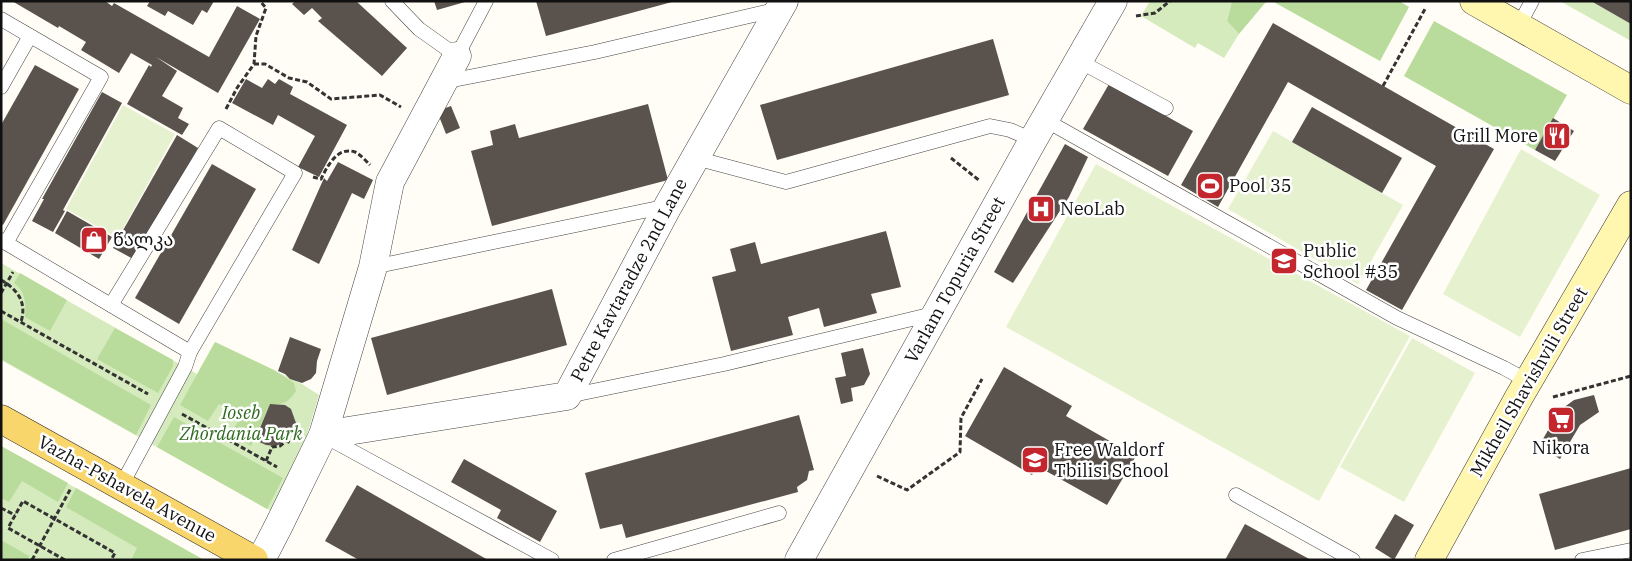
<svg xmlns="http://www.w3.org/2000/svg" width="1632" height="561" font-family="'IBM Plex Serif','Noto Sans Georgian',serif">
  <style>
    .green { fill: #d5ebbd }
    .forest { fill: #b9dc9c }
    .pitch { fill: #e6f2cf }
    .building { fill: #5a524d }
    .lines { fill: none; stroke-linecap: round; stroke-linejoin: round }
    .lane-casing { stroke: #444; stroke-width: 15 }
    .street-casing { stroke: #444; stroke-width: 29 }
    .secondary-casing { stroke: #333; stroke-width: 29 }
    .primary-casing { stroke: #222; stroke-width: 29 }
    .path { stroke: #333; stroke-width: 3; stroke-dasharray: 5 2.5; stroke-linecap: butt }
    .lane { stroke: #fff; stroke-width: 14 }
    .street { stroke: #fff; stroke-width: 28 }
    .secondary { stroke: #fff6b0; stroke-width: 28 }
    .primary { stroke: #f9d66b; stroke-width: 28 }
    .labels { text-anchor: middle; stroke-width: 5; stroke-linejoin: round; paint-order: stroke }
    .poi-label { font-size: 18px; fill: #111; stroke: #fff; text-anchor: start }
    .street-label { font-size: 18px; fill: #111; stroke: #fff }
    .park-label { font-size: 18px; font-style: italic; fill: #2f6b1f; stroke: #fff }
  </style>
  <rect width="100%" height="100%" fill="#fffdf5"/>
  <!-- green -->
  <g class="green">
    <path d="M1150 1H1232L1227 21 1239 34 1224 58 1198 43 1195 48 1141 16Z"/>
    <path d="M1560 1H1591L1631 24V41Z"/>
    <path d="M1 263 197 374 215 342 302 384 319 395 300 458 271 511 1 360Z"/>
    <path d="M1 446 204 560H1Z"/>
  </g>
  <!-- forest -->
  <g class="forest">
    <path d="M1232 1H1270L1265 3 1239 34 1227 21Z"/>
    <path d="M1272 1H1399L1409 7 1380 61Z"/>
    <path d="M1434 21 1567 95 1535 150 1404 76Z"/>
    <path d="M20 273 67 300 50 331 25 317C26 304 26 292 14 283Z"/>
    <path d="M1 319 151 405 136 435 1 359Z"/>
    <path d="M115 328 173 360V366L158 393 97 359Z"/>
    <path d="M215 342 274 370 294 383 296 391C289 402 283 405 270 404L251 446 232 435 234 432 232 431 241 417 219 404 208 421 180 405Z"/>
    <path d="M174 417 283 478 267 509 157 447Z"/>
    <path d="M1 446 68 483 58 502 22 481 9 502 1 498Z"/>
    <path d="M76 488 204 560H131L137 548 66 507Z"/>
    <path d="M1 540 29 556 27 560H1Z"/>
  </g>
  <!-- pitch -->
  <g class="pitch">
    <path d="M123 105 175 134 118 238 66 209Z"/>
    <path d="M1273 131 1403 205 1358 284 1228 209Z"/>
    <path d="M1521 149 1600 195 1520 337 1443 294Z"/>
    <path d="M1096 164 1410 336 1319 501 1006 327Z"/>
    <path d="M1412 338 1475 373 1404 502 1340 467Z"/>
  </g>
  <!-- building -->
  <g class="building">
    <path d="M12 1H105L112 6 114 3 209 57 237 6 260 19 218 93 156 57 177 71 162 96 183 108 178 118 189 124 182 135 127 104 149 65 151 67 152 65 131 53 119 73 81 50 86 42 59 26 58 28Z"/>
    <path d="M150 1H214L207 13 202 10 193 25 168 11 165 16 147 6Z"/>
    <path d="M295 1H356L407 48 382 76 318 21 322 18 312 8 304 15 292 4Z"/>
    <path d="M434 1H465V2L437 10Z"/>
    <path d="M536 1H672V2L546 36Z"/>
    <path d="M1591 1H1631V24Z"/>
    <path d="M1273 23 1494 149 1402 310 1366 290 1436 166 1288 82 1218 207 1181 185Z"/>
    <path d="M993 39 1009 95 777 160 760 105Z"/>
    <path d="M35 65 79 89 3 225 1 224V125Z"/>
    <path d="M246 79 262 88 268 79 275 84 279 79 293 87 290 94 347 125 319 177 298 167 315 136 278 115 273 125 232 103Z"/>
    <path d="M1109 84 1193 131 1168 176 1083 129Z"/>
    <path d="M102 92 122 103 63 210 65 211 53 232 32 221 44 199H42Z"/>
    <path d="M648 104 668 180 492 226 471 151 493 145 490 131 515 124 519 138Z"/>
    <path d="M451 106 460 128 446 134 437 111Z"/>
    <path d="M1312 107 1402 158 1382 193 1292 142Z"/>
    <path d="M1553 118 1574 131 1555 161 1535 150Z"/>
    <path d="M177 135 198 148 135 260 113 248Z"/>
    <path d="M1065 144 1088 157 1069 197 1013 283 994 272Z"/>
    <path d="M338 162 373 180 364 199 352 193 319 264 292 250 324 178 327 181Z"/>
    <path d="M212 164 256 189 179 324 135 298Z"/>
    <path d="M67 211 112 237 99 259 55 233Z"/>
    <path d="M886 231 901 287 871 294 877 313 824 327 819 308 788 317 793 335 731 351 712 277 736 271 730 249 755 242 761 264Z"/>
    <path d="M552 289 567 345 387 395 371 338Z"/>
    <path d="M290 337 321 349 317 361 316 373 311 379 302 383 290 379 285 374 278 371Z"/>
    <path d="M863 348 870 374 864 385 851 388 853 401 841 404 835 378 846 376 841 353Z"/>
    <path d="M1004 367 1072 406 1066 416 1136 456 1107 505 1037 466 1032 475 965 436Z"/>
    <path d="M1594 395 1599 412 1580 425 1560 459 1539 446 1559 411 1574 400Z"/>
    <path d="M270 404 285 405 291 409 296 423 293 429 281 444 275 446 266 445 255 440Z"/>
    <path d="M799 415 814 470 809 471 807 480 797 487 798 492 626 538 622 524 600 529 585 473Z"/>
    <path d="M464 459 557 511 540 542 497 518 501 510 451 482Z"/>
    <path d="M1631 468V529L1555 550 1539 494Z"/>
    <path d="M357 485 488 560H359L325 541Z"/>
    <path d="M1395 514 1414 525 1394 560 1375 548Z"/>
    <path d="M1245 524 1311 560H1225Z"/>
  </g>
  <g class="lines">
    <!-- lane casing -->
    <g class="lane-casing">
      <g id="lane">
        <path d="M392 1 419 29 457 56 486 1"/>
        <path d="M1 19 101 77 6 243"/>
        <path d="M1518 27 1532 1"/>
        <path d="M1079 61 1166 108"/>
        <path d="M443 82 595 52 779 9"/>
        <path d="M1 87 30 36"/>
        <path d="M1045 120 1397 318 1504 368 1528 381"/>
        <path d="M695 158 786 182 990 126 1010 130 1033 140"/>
        <path d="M1 240 190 352"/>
        <path d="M373 267 668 206"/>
        <path d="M111 305 219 128 295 173 190 352 185 367 121 486"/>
        <path d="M568 396 724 364 937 313"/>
        <path d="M328 438 552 560"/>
        <path d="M1236 495 1353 560"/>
        <path d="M614 560 779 513"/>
        <path d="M1582 560 1631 550"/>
      </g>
    </g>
    <!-- street casing -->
    <g class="street-casing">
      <g id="street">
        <path d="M323 435 567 396 668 206 784 1"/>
        <path d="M261 560 279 525 323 435 373 267 390 182 457 56"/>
        <path d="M799 560 1033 140 1113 1"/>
      </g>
    </g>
    <!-- secondary casing -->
    <g class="secondary-casing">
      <g id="secondary">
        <path d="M1474 1 1631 90"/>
        <path d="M1429 560 1519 397 1631 205"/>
      </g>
    </g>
    <!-- primary casing -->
    <g class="primary-casing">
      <path id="primary" d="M1 419 254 560"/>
    </g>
    <!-- path -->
    <g class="path">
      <path d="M1136 16 1155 13 1170 1"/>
      <path d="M254 64H265L289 78 307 82 331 99 380 95 401 107"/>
      <path d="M1383 86 1425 9"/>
      <path d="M226 109 237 88 254 64 256 36 266 8 260 1"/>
      <path d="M951 158 980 181"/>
      <path d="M313 177 321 179C327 167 337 146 355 152 360 154 366 161 370 165"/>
      <path d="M1 280C18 290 27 302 21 322"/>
      <path d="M1 293 13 272"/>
      <path d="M1 311 148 394"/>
      <path d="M1553 397 1631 376"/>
      <path d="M182 414 277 467"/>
      <path d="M266 461 272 447 280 446 286 441 291 443"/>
      <path d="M877 476 907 490 960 452 961 418 982 379"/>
      <path d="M1 508 15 515"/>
      <path d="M32 560 71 488"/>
      <path d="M65 560 8 528 23 501 115 553 111 560"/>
    </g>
    <!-- lane -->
    <use href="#lane" class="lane"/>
    <!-- street -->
    <use href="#street" class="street"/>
    <!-- secondary -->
    <use href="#secondary" class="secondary"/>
    <!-- primary -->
    <use href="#primary" class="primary"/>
  </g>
  <!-- icons -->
  <defs>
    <g id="restaurant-square" transform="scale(1.4375)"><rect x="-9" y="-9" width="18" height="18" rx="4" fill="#c4262e" stroke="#fff"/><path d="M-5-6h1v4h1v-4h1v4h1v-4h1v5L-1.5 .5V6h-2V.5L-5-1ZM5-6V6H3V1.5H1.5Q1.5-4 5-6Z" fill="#fff"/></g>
    <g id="stadium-square" transform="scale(1.4375)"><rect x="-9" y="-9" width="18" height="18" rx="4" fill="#c4262e" stroke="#fff"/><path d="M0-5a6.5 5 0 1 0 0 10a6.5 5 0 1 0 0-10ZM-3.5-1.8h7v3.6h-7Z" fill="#fff"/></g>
    <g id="hospital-square" transform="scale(1.4375)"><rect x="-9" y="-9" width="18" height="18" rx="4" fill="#c4262e" stroke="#fff"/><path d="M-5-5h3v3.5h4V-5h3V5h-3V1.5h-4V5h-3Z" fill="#fff"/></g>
    <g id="shop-square" transform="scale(1.4375)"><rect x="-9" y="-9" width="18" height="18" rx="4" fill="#c4262e" stroke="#fff"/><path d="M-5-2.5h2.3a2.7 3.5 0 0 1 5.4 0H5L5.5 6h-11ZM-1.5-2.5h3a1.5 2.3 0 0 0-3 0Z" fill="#fff"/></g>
    <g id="school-square" transform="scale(1.4375)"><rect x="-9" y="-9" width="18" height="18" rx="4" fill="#c4262e" stroke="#fff"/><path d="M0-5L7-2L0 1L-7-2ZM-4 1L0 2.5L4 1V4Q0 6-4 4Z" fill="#fff"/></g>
    <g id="supermarket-square" transform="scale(1.4375)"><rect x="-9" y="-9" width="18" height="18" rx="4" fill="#c4262e" stroke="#fff"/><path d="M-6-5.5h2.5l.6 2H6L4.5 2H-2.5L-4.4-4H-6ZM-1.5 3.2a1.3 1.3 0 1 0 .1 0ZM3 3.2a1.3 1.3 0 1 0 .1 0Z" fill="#fff"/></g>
  </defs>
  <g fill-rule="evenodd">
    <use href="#restaurant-square" x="1557" y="136"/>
    <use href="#stadium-square" x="1210" y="186"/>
    <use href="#hospital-square" x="1041" y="209"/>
    <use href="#shop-square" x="94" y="240"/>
    <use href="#school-square" x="1284" y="261"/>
    <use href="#supermarket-square" x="1561" y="420"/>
    <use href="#school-square" x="1035" y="460"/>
  </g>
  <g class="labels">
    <!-- poi labels -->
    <g class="poi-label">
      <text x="1538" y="142" text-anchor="end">Grill More</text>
      <text x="1229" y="192">Pool 35</text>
      <text x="1060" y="215">NeoLab</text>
      <text x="113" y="246">წალკა</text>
      <text x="1303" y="257">Public<tspan x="1303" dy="21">School #35</tspan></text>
      <text x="1561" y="454" text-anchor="middle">Nikora</text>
      <text x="1054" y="456">Free Waldorf<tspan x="1054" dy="21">Tbilisi School</tspan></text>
    </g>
    <!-- street labels -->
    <g class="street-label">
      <text transform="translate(629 280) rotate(-62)" y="6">Petre Kavtaradze 2nd Lane</text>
      <text transform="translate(955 280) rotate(-61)" y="6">Varlam Topuria Street</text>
      <text transform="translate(1529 382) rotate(-60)" y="6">Mikheil Shavishvili Street</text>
      <text transform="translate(127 489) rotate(29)" y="6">Vazha-Pshavela Avenue</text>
    </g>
    <!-- park labels -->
    <g class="park-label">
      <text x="241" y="419">Ioseb<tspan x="241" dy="21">Zhordania Park</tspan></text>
    </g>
  </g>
  <!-- border -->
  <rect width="1632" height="561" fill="none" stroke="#111111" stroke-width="5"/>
</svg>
